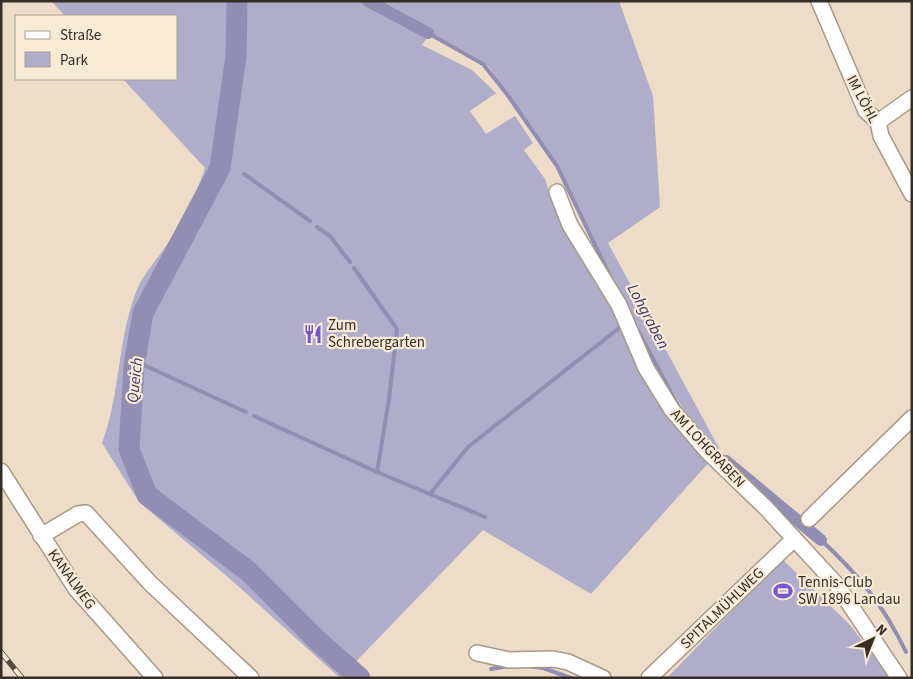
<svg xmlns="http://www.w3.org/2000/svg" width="913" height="679" font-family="'Source Sans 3',sans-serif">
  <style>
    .green { fill: #afadc9 }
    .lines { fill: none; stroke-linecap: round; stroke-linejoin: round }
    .stream { stroke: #918db3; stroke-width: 4 }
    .canal { stroke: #918db3; stroke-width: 12 }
    .river { stroke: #918db3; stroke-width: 21 }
    .minor-casing { stroke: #a79986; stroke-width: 18 }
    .minor { stroke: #fff; stroke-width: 15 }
    .rail-casing { stroke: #524a41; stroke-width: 5.5 }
    .rail { stroke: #f9ead5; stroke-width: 4; stroke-dasharray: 11; stroke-linecap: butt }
    .labels { text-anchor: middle; stroke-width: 4.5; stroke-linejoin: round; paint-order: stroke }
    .street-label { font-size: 15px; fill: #342e27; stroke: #f9ead5 }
    .poi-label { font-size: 15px; fill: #342e27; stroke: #f9ead5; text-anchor: start }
    .water-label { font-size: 16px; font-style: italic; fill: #3e3569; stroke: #f9ead5 }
  </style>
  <rect width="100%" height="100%" fill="#ecdcc8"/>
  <!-- green -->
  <g class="green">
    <path d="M51 1H619L653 96 660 207 608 243 720 450 716 454 690 421 663 374 600 255 562 175 534 130 488 66 477 58 431 33 422 45 472 70 496 93 470 111 486 134 515 116 533 143 524 150 545 179 551 198 555 195 624 321 625 342 643 375 710 461 591 594 483 530 340 678 229 578 139 502 102 443C121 393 117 337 138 287 145 273 157 259 166 246 182 221 196 196 205 168L123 79H176V16H65Z"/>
    <path d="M782 559 849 624 891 678H667Z"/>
  </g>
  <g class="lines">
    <!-- stream -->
    <g class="stream">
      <path d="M428 33 483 64 506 93 557 166 609 274"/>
      <path d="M244 174 310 221"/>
      <path d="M317 227 330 236 350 262"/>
      <path d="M354 268 397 329 389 399 377 472 485 517"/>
      <path d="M635 325 681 411"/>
      <path d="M135 361 246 412"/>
      <path d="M254 416 377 472"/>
      <path d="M430 494 468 447 623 325"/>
      <path d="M821 540C859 575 884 606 906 652"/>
      <path d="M528 666 543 668 571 678"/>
      <path d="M491 669 509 666"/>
    </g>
    <!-- canal -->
    <g class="canal">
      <path d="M368 1 428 33"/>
      <path d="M726 461 821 540"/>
    </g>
    <!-- river -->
    <path class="river" d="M237 1 236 56 220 168 143 313 134 366 129 449 147 495 248 571 318 641 360 678"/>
    <!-- minor casing -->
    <g class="minor-casing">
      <g id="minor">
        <path d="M819 1 866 111 878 122 881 136 912 194"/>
        <path d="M878 122 912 98"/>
        <path d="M557 192 570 225 619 305 646 368 672 410 707 451 766 508 836 584 899 678"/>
        <path d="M1 471 76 589 155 678"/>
        <path d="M809 519 912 418"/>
        <path d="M41 536 78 514 86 513 150 583 251 678"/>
        <path d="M477 653 509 660 553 659 568 662 603 678"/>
        <path d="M649 678 794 539"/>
      </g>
    </g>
    <!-- minor -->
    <use href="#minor" class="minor"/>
    <!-- rail casing -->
    <g class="rail-casing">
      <path id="rail" d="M1 652 22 678"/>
    </g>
    <!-- rail -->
    <use href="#rail" class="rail"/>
  </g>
  <!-- icons -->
  <defs>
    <g id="restaurant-bare" transform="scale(1.5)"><path d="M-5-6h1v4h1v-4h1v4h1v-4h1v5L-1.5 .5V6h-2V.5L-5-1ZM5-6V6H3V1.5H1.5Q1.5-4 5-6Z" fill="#7359d3" stroke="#f9ead5" stroke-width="2.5" paint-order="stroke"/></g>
    <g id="stadium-bare" transform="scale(1.5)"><path d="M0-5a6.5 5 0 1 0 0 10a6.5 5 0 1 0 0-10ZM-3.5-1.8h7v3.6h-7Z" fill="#7359d3" stroke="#f9ead5" stroke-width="2.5" paint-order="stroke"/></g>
  </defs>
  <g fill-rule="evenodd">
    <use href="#restaurant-bare" x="313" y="334"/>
    <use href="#stadium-bare" x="783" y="591"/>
  </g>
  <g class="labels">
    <!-- street labels -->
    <g class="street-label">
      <text transform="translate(863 99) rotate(62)" y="5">IM LÖHL</text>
      <text transform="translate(708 448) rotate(47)" y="5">AM LOHGRABEN</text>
      <text transform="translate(72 579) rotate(54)" y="5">KANALWEG</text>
      <text transform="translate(722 608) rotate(-44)" y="5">SPITALMÜHLWEG</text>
    </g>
    <!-- poi labels -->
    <g class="poi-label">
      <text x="328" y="330">Zum<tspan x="328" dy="17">Schrebergarten</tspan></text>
      <text x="798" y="587">Tennis-Club<tspan x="798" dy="17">SW 1896 Landau</tspan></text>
    </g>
    <!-- water labels -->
    <g class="water-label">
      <text transform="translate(649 316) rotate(62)" y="6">Lohgraben</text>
      <text transform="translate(134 380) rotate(-84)" y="6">Queich</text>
    </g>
  </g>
  <!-- border -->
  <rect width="913" height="679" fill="none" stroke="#342e27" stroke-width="5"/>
  <!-- legend -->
  <rect x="15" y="15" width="162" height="65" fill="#f9ead5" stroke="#aa9f8f"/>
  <rect x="25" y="31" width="25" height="8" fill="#ffffff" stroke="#aa9f8f"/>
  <text x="60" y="40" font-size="15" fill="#342e27">Straße</text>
  <rect x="25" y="52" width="25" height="15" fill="#afadc9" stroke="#aa9f8f"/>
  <text x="60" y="65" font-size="15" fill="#342e27">Park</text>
  <!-- north arrow -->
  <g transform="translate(873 639) rotate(43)" stroke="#f9ead5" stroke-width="4" paint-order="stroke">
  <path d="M0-4L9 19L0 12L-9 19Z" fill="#342e27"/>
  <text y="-8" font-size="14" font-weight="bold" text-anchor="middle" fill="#342e27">N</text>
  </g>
</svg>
